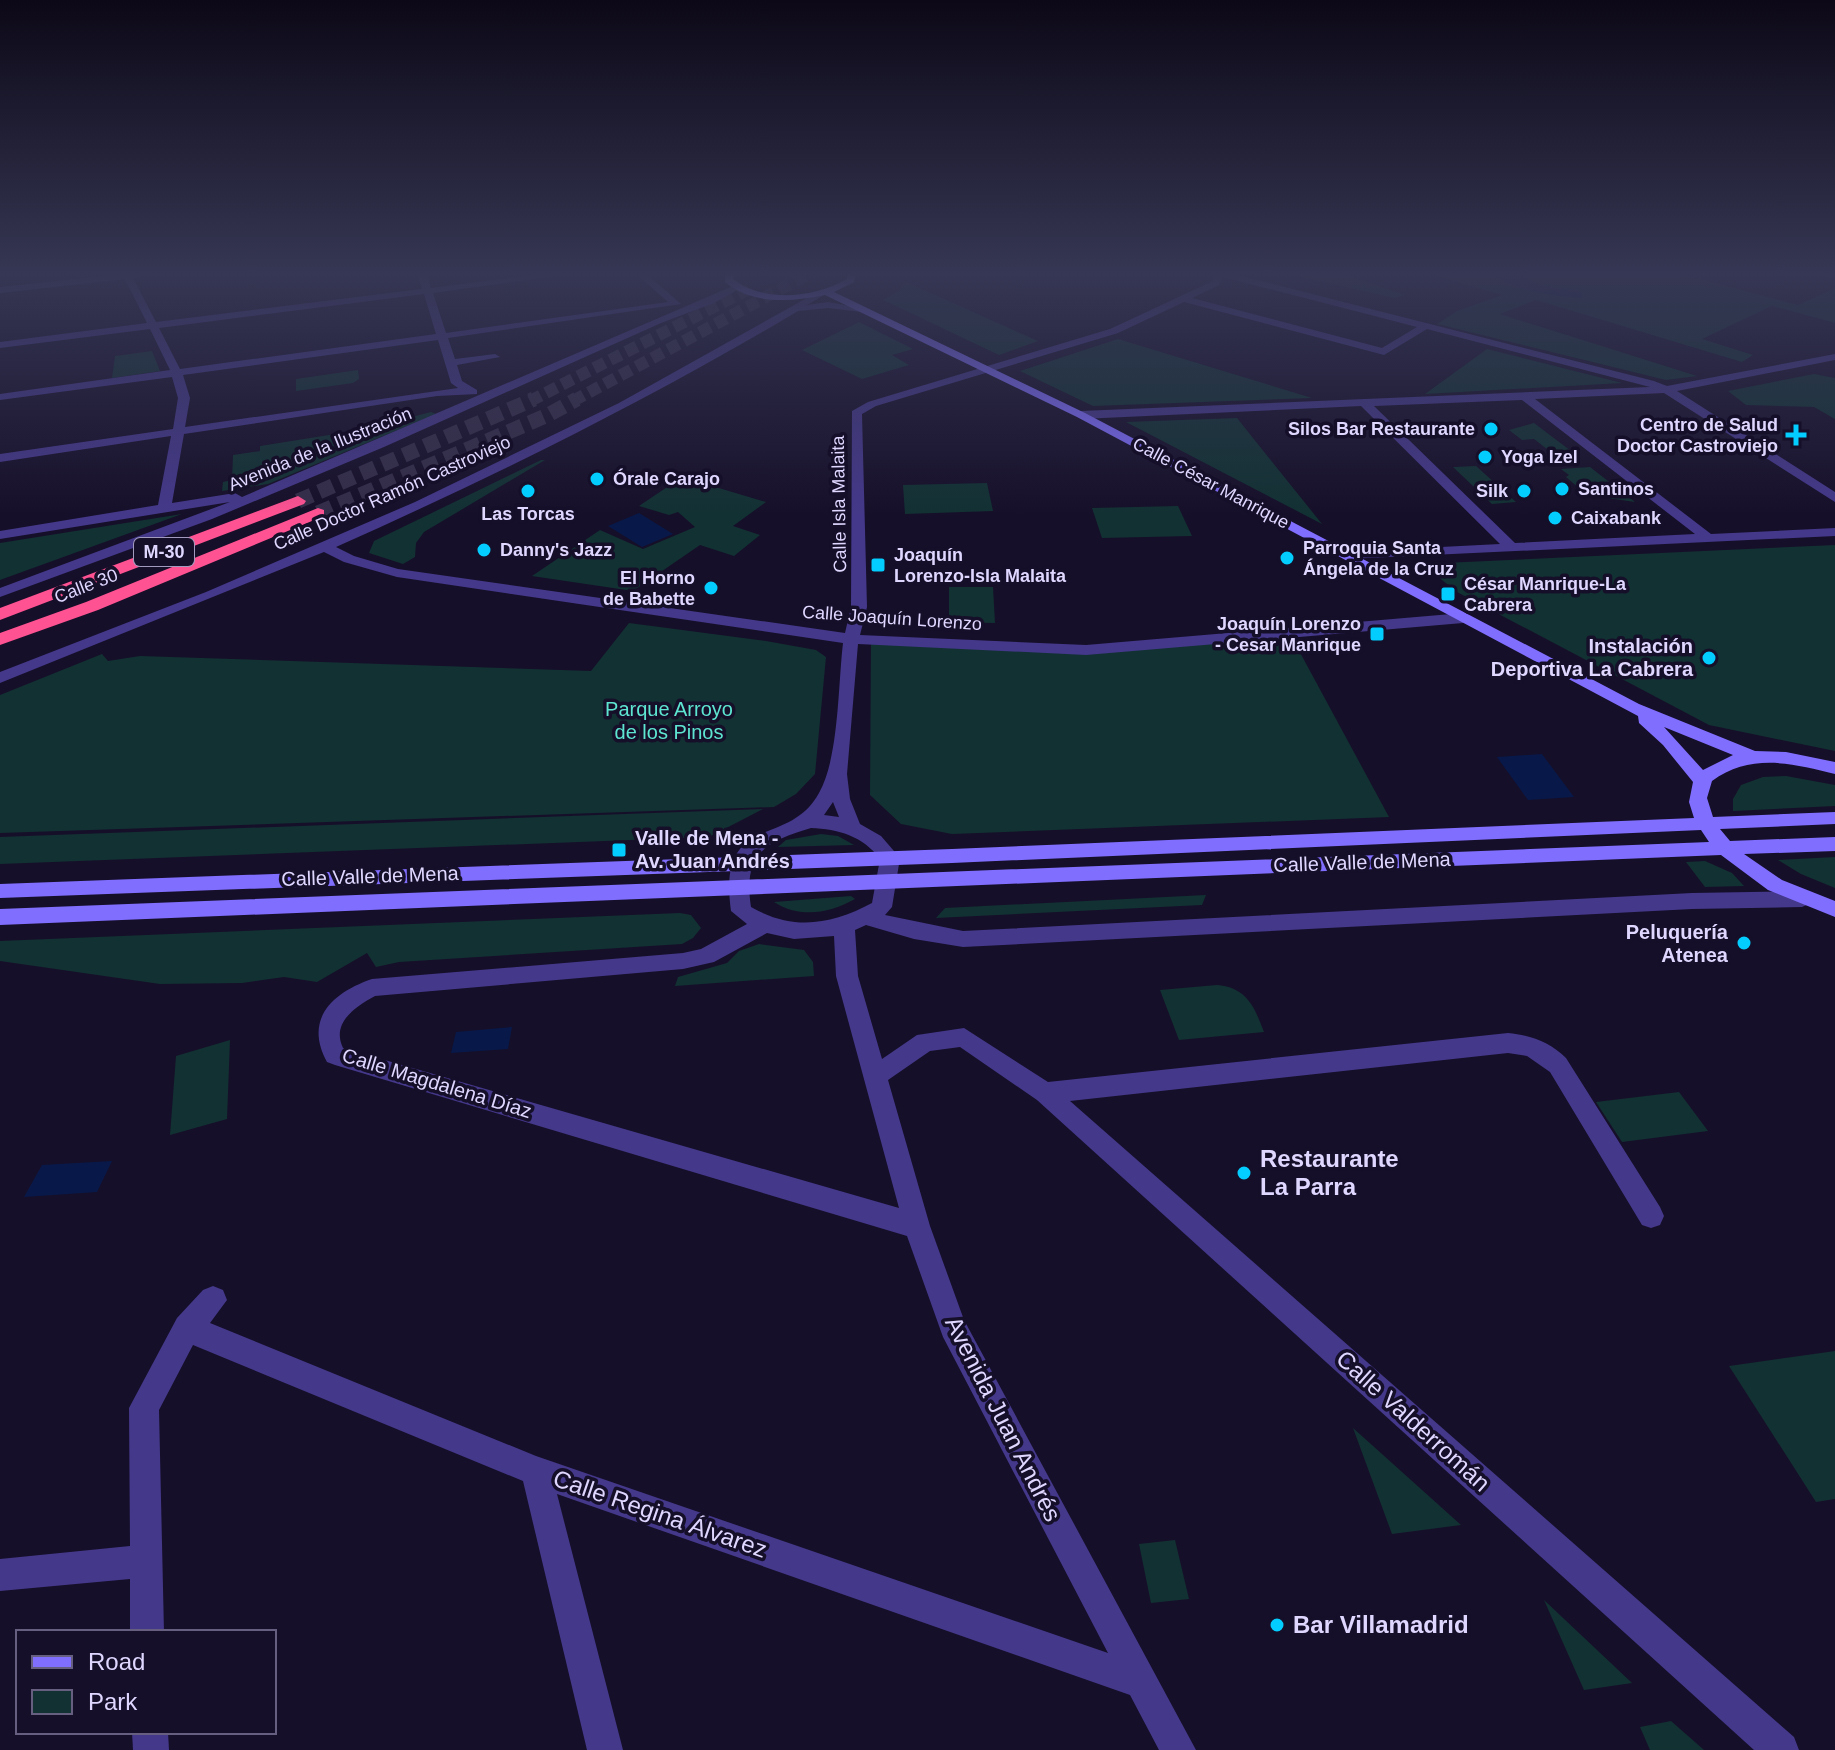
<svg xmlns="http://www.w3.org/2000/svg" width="1835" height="1750" font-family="Helvetica,sans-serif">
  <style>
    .green { fill: #123133 }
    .water { fill: #081949 }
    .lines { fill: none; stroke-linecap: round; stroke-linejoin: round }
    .highway-tunnel-far1 { stroke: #342d49; stroke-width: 12; stroke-dasharray: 12 6; stroke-linecap: butt }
    .highway-tunnel { stroke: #342d49; stroke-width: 15; stroke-dasharray: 15 8; stroke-linecap: butt }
    .street { fill: #44388a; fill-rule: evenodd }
    .secondary { fill: #806eff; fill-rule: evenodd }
    .highway { fill: #ff5293; fill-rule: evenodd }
    .poi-dot { fill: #03ccff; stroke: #160f29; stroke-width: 3 }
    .labels { text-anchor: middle; stroke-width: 7; stroke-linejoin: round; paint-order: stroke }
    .far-poi-label { font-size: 18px; font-weight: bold; fill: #dfd7ff; stroke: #160f29; text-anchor: start }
    .far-street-label { font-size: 18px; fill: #dfd7ff; stroke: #160f29 }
    .shield { fill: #160f29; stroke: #a39bbf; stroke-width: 2 }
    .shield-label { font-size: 18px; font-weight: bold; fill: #dfd7ff }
    .poi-label { font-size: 20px; font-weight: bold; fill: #dfd7ff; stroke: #160f29; text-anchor: end }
    .park-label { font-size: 20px; fill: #5de5d1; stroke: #160f29 }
    .street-label { font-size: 20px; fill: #dfd7ff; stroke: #160f29 }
    .near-poi-label { font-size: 24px; font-weight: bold; fill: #dfd7ff; stroke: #160f29; text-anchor: start }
    .near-street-label { font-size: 24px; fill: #dfd7ff; stroke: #160f29 }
  </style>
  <rect width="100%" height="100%" fill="#160f29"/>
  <!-- green -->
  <g class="green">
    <path d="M1277 271H1333L1405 295 1394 298Z"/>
    <path d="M1420 271H1670L1798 305 1835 288V323L1772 306 1702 339 1753 355 1742 362 1536 300 1500 314 1697 376 1666 380 1437 324 1457 311 1502 295Z"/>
    <path d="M904 281 1038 341 999 355 883 300 900 290Z"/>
    <path d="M859 322 913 349 892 355 909 365 862 379 802 350Z"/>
    <path d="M1118 339 1312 398 1093 406 1020 371Z"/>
    <path d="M1487 349 1622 383 1425 394Z"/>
    <path d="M152 351 160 371 112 378 115 356Z"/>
    <path d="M358 370 359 379 353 383 296 391V379Z"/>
    <path d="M1814 374 1835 378V419L1814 407 1746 405 1728 391Z"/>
    <path d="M431 412 436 414 268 484 222 491 223 482 232 480 233 455 260 451V446L404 423V419Z"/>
    <path d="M1237 418 1322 524 1126 422Z"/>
    <path d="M1534 423 1579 457H1557L1534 439 1522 440 1509 430Z"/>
    <path d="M541 460H545L424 532 416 543 415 557 403 564 369 553 374 541Z"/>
    <path d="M1476 466 1516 502 1492 504 1453 467Z"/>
    <path d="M1590 467 1635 502 1587 495 1566 477 1569 475 1561 469Z"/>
    <path d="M682 477 766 502 733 526 760 535 734 556 700 545 633 591 532 576 600 530 643 549 695 527 678 512 669 515 639 506Z"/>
    <path d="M987 483 993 511 905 514 903 485Z"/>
    <path d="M1178 506 1192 536 1102 538 1092 508Z"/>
    <path d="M182 514 0 580V543Z"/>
    <path d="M1835 545V751L1709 725 1457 592 1422 564Z"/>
    <path d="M949 587H993L995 623 949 622Z"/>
    <path d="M629 623 766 641 816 650 826 657 815 774 796 794 774 807 0 833V695L102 654 108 661 140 656 591 671Z"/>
    <path d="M1290 634 1389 817 952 834 901 824 870 795 871 640 1086 650Z"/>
    <path d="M1786 776 1835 785V806L1733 811V799L1741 785 1763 777Z"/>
    <path d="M763 809 709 837 0 864V837Z"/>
    <path d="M821 834 838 836 854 845 778 847 786 840Z"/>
    <path d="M1835 857V888L1801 874 1778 860Z"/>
    <path d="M1705 861 1732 873 1744 886 1705 887 1686 862Z"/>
    <path d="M1206 895 1202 905 936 918 945 908Z"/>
    <path d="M851 896 855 899C830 913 800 919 774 902Z"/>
    <path d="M680 913 691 915 701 928 693 938 682 944 399 962 376 967 367 953 317 982 284 977 242 983 160 984 0 961V941Z"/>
    <path d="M759 944 804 950 813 962 814 976 675 986 678 977 727 963 739 951Z"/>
    <path d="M1217 985C1247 988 1254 1006 1264 1032L1179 1040 1160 990Z"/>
    <path d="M230 1040 227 1119 170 1135 176 1056Z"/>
    <path d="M1679 1092 1708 1131 1622 1142 1596 1102Z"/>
    <path d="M1835 1351V1499L1816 1502 1729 1366Z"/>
    <path d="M1353 1428 1461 1525 1392 1534Z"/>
    <path d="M1175 1540 1189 1599 1151 1603 1139 1544Z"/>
    <path d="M1544 1600 1632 1683 1584 1690Z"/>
    <path d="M1671 1721 1704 1750H1650L1640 1727Z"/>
  </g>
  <!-- water -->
  <g class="water">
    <path d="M1518 271C1531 288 1561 289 1581 291L1582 298C1551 296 1515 291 1488 272Z"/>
    <path d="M639 513 673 534 642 547 608 526Z"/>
    <path d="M1542 754 1574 797 1528 800 1497 757Z"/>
    <path d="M512 1027 508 1049 451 1053 456 1032Z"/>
    <path d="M112 1161 97 1192 24 1197 42 1165Z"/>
  </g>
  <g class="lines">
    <!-- highway-tunnel-far1 -->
    <g class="highway-tunnel-far1">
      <path d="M530 401 749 289"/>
      <path d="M573 401 814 271"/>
    </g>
    <!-- highway-tunnel -->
    <g class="highway-tunnel">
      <path d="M298 501 534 399"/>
      <path d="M318 513 548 415 577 399"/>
    </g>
    <!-- street -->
    <g class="street">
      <path d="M121 271H178L133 278 156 322 422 289 417 271H426L431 288 562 271H590L433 293 446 333 668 302 633 271H643L681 304 448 338 455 359 495 354 500 357 457 365 462 381 477 390V394L437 396 184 434 172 503 235 493 242 497 733 286 741 288 714 303 661 323 384 447 212 519 0 597V588L230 502 0 539V531L158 505 171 436 0 462V454L173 429 178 398 172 377 0 400V394L170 370 150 329 0 348V342L147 323 125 279 0 293V287L122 274ZM424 294 436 334 180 369 159 328ZM438 340 451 383 458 388 185 427 190 398 183 375Z"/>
      <path d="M1206 271H1222L1654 381 1667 386 1835 354V360L1677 391 1835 492V502L1664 393 1535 399 1711 534 1835 528V536L1347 559 1342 558V552L1500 544 1361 406 1081 419 1075 415 1081 411 1650 387 1427 329 1384 355 1184 302 1118 333 876 406 862 414 867 607 860 635 1086 645 1463 613 1471 618 1463 623 1086 655 858 644 847 774 850 799 860 824 881 836 900 858 892 907 885 915 963 931 1692 893 1802 891 1809 894 1812 899 1809 904 1802 907 1692 909 963 947 914 939 866 925 855 930 858 976 882 1059 917 1035 964 1028 1048 1082 1508 1033C1530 1035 1550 1042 1566 1058L1660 1207 1664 1216 1660 1225 1651 1228 1642 1225 1550 1072 1527 1056 1508 1053 1070 1101 1794 1737 1799 1750H1754L1037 1100 960 1047 930 1051 888 1080 930 1226 964 1320 1196 1750H1159L1130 1695 557 1494 623 1750H587L523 1481 193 1345 159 1410 164 1632H130V1579L0 1591V1559L130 1546 129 1408 177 1318 203 1290 213 1286 223 1290 227 1300 210 1323 536 1456 1108 1653 943 1337 907 1236 335 1065 327 1062C304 1020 331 993 372 979L683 953 701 949 747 924 731 911C717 810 788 850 819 793 839 758 838 685 843 643L397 577 344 562 324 552 0 683V672L206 592 415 502 619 403 821 290 824 295 807 305 828 302 867 309 862 312 828 308 798 311C649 400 495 476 336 547L354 556 398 569 845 633 851 607 852 411 868 402 1110 329 1213 281 1214 275ZM1223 277 1417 327 1382 348 1192 298 1219 285ZM1521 400H1522L1695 534 1515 543 1374 406ZM833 802 839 817 824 815ZM811 828C838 829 863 836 880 859L872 903C831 925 793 931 751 907 743 854 764 842 811 828ZM767 933 794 939 834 936 836 976 899 1208 343 1048C331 1023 355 1007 375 996L683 969 714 962Z"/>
      <path d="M1814 271 1835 273V279L1815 273Z"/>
      <path d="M132 1732H168L169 1750H133Z"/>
    </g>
    <!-- secondary -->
    <path class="secondary" d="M726 271H735L733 279C763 303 815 298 847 279L848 271H857L854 282 834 292 1085 413 1639 704 1755 751 1786 752 1835 762V774C1792 763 1750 753 1712 781L1707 798 1713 817 1835 812V824L1720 829 1730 841 1835 837V851L1744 854 1782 880 1835 901V917L1768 890 1721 855 0 925V909L1709 842 1701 830 952 863 0 898V884L952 849 1694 818 1689 802 1693 782 1663 745 1639 723 1638 716 1077 417 825 295C791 302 753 305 725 282ZM1664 727 1733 755 1703 770Z"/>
    <!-- highway -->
    <g class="highway">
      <path d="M298 496 306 501 304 504 0 620V608Z"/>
      <path d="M318 508 324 510V516L98 610 0 645V633L86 602Z"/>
    </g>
  </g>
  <!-- sky -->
  <linearGradient id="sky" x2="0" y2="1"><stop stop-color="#0c0817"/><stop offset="0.53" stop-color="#363754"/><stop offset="1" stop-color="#363754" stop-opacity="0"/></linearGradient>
  <rect width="1835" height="516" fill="url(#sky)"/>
  <!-- markers -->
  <g class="poi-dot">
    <circle cx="1491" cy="429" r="8"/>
    <path d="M1792 423h8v8h8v8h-8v8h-8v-8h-8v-8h8z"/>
    <circle cx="1485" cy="457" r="8"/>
    <circle cx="597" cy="479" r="8"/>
    <circle cx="1562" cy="489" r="8"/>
    <circle cx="528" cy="491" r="8"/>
    <circle cx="1524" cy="491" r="8"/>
    <circle cx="1555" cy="518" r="8"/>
    <circle cx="484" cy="550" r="8"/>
    <circle cx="1287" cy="558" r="8"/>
    <rect x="870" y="557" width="16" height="16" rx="4"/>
    <circle cx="711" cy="588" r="8"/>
    <rect x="1440" y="586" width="16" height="16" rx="4"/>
    <rect x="1369" y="626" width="16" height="16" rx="4"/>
    <circle cx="1709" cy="658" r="8"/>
    <rect x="611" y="842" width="16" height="16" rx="4"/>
    <circle cx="1744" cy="943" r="8"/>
    <circle cx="1244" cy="1173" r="8"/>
    <circle cx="1277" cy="1625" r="8"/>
  </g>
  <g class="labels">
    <!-- far-poi labels -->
    <g class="far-poi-label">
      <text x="1778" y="431" text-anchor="end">Centro de Salud<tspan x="1778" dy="21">Doctor Castroviejo</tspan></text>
      <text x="1475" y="435" text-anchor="end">Silos Bar Restaurante</text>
      <text x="1501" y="463">Yoga Izel</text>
      <text x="613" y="485">Órale Carajo</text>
      <text x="1578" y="495">Santinos</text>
      <text x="1508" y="497" text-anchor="end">Silk</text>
      <text x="528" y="520" text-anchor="middle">Las Torcas</text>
      <text x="1571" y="524">Caixabank</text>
      <text x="1303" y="554">Parroquia Santa<tspan x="1303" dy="21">Ángela de la Cruz</tspan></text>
      <text x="500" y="556">Danny's Jazz</text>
      <text x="894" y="561">Joaquín<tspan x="894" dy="21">Lorenzo-Isla Malaita</tspan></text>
      <text x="695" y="584" text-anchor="end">El Horno<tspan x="695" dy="21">de Babette</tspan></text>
      <text x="1464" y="590">César Manrique-La<tspan x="1464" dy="21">Cabrera</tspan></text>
      <text x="1361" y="630" text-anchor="end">Joaquín Lorenzo<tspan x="1361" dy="21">- Cesar Manrique</tspan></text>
    </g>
    <!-- far-street labels -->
    <g class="far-street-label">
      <text transform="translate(320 449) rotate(-22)" y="6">Avenida de la Ilustración</text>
      <text transform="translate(1211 483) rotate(28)" y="6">Calle César Manrique</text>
      <text transform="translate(392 493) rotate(-24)" y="6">Calle Doctor Ramón Castroviejo</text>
      <text transform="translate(839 504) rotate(-91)" y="6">Calle Isla Malaita</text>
      <text transform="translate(86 586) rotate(-21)" y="6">Calle 30</text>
      <text transform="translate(892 618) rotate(4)" y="6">Calle Joaquín Lorenzo</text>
    </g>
    <!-- shield labels -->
    <rect class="shield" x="134" y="538" width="60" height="28" rx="6"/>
    <g class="shield-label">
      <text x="164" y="558">M-30</text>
    </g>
    <!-- poi labels -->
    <g class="poi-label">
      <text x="1693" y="653">Instalación<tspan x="1693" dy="23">Deportiva La Cabrera</tspan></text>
      <text x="635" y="845" text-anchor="start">Valle de Mena -<tspan x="635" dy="23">Av. Juan Andrés</tspan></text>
      <text x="1728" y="939">Peluquería<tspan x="1728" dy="23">Atenea</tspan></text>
    </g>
    <!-- park labels -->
    <g class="park-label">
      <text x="669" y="716">Parque Arroyo<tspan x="669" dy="23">de los Pinos</tspan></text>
    </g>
    <!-- street labels -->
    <g class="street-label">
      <text transform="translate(1362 862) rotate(-2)" y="7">Calle Valle de Mena</text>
      <text transform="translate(370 876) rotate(-2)" y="7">Calle Valle de Mena</text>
      <text transform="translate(437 1083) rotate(17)" y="7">Calle Magdalena Díaz</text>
    </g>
    <!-- near-poi labels -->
    <g class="near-poi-label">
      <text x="1260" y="1167">Restaurante<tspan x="1260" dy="28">La Parra</tspan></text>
      <text x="1293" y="1633">Bar Villamadrid</text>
    </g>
    <!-- near-street labels -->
    <g class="near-street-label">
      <text transform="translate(1003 1419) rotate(63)" y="8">Avenida Juan Andrés</text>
      <text transform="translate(1413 1421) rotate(42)" y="8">Calle Valderromán</text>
      <text transform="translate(660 1514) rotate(19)" y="8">Calle Regina Álvarez</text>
    </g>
  </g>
  <!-- legend -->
  <rect x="16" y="1630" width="260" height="104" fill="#160f29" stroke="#665f7f" stroke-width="2"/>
  <rect x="32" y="1656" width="40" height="12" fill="#806eff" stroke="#665f7f" stroke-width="2"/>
  <text x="88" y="1670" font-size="24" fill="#dfd7ff">Road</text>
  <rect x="32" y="1690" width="40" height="24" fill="#123133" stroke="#665f7f" stroke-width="2"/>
  <text x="88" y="1710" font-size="24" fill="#dfd7ff">Park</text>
</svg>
